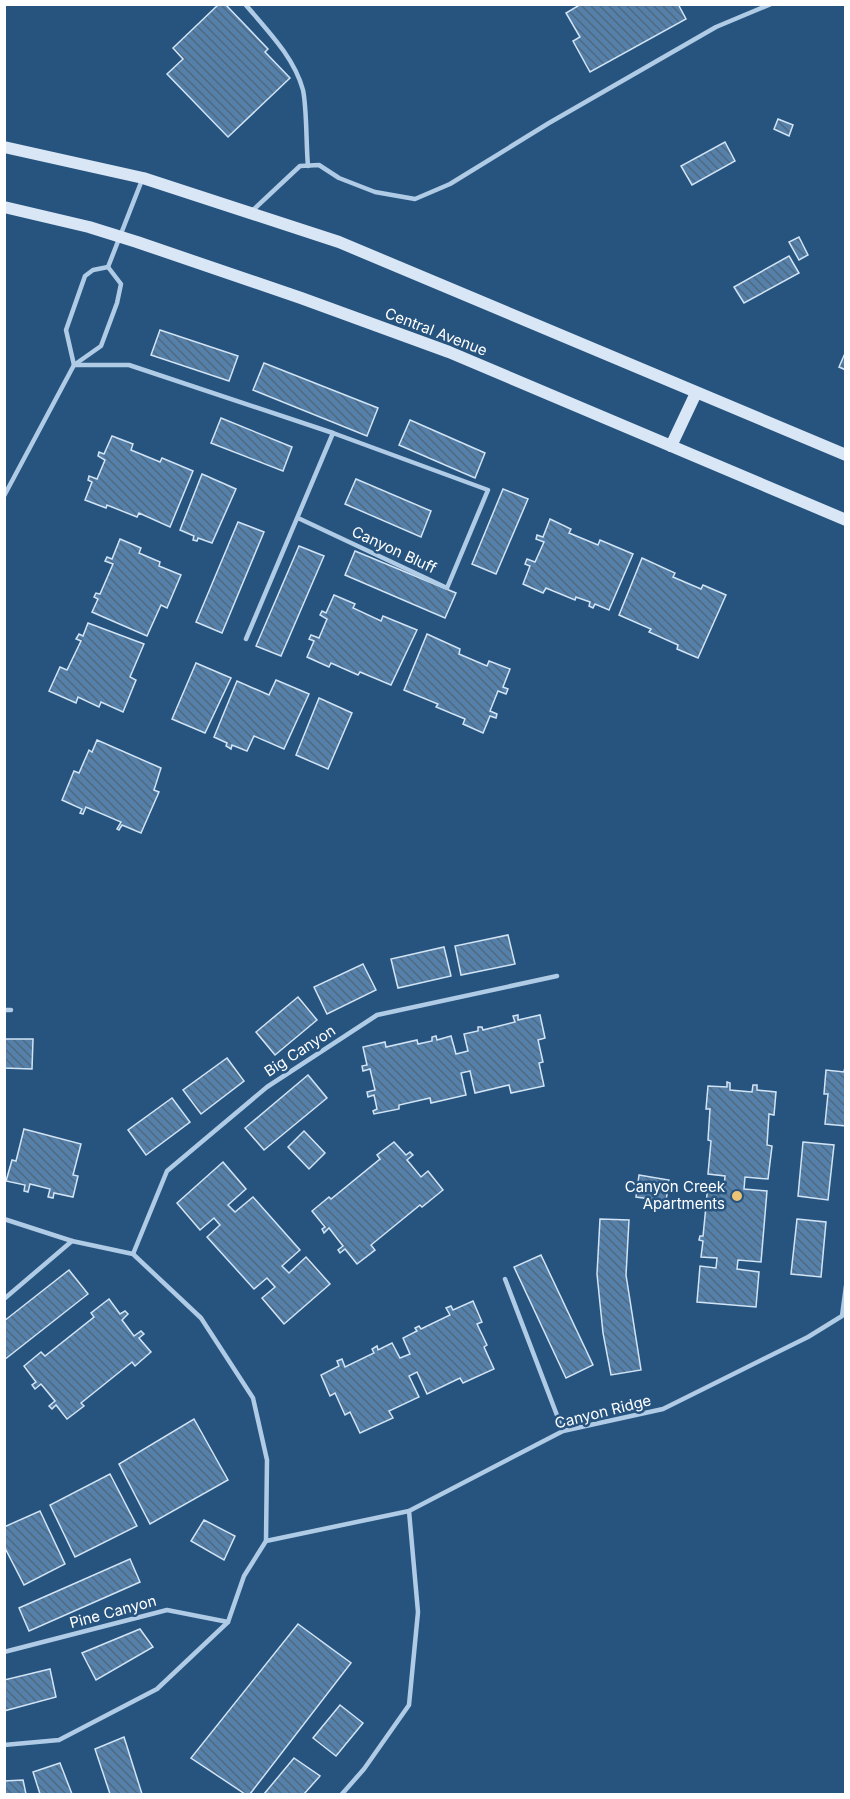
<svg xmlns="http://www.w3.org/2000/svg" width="850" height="1799" font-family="Inter,sans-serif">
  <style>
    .building { fill: url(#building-back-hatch); stroke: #d1e4f5; stroke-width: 1.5 }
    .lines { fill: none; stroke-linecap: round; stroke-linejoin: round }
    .lane { stroke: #afcbe5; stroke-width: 4.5 }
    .secondary { stroke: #d8e6f5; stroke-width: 12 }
    .poi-dot { fill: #edc375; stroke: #27547f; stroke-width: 2 }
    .labels { text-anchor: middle; stroke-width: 5; stroke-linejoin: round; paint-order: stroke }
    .street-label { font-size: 15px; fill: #fff; stroke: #27547f }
    .poi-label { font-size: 15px; fill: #fff; stroke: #27547f; text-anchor: end }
  </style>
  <defs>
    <pattern id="building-back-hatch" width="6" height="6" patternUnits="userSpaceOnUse" patternTransform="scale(1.5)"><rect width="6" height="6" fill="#5480aa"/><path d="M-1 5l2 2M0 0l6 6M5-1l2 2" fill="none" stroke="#506980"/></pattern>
  </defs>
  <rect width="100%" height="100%" fill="#27547f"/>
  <!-- building -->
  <g class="building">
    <path d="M219 4H225L268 49 265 52 290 78 228 137 167 74 183 59 173 48Z"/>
    <path d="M577 4H678L686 19 590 72 573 41 580 37 566 13 578 6Z"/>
    <path d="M778 119 793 125 789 136 774 129Z"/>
    <path d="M725 142 735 161 692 185 681 166Z"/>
    <path d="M799 237 808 255 799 260 789 242Z"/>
    <path d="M789 256 799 273 744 303 734 287Z"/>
    <path d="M160 330 238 356 229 381 151 355Z"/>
    <path d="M846 351V370L839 367Z"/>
    <path d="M264 363 378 408 367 436 253 390Z"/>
    <path d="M221 418 292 447 283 471 211 443Z"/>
    <path d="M410 420 485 453 475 478 399 445Z"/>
    <path d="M112 436 133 444 131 450 160 462 162 458 193 471 170 527 139 513 137 517 107 505 106 508 85 500 92 482 88 480 89 476 97 479 105 460 98 456 99 452 104 454Z"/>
    <path d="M202 474 236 489 212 543 198 538 197 541 193 540 194 536 180 530Z"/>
    <path d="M356 479 431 511 421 537 345 504Z"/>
    <path d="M503 489 528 499 496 574 472 564Z"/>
    <path d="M550 519 571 529 569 533 598 545 600 540 633 554 609 610 595 604 593 608 589 606 590 602 576 597 575 600 546 588 543 593 523 584 530 566 525 564 527 559 535 562 544 542 536 539 537 535 543 537Z"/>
    <path d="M238 522 264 532 222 633 196 622Z"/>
    <path d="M120 539 141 548 139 553 160 562 159 566 181 575 167 608 161 605 147 636 92 612 98 599 94 597 96 593 100 594 113 564 105 561 107 557 112 559Z"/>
    <path d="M299 546 324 556 281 656 256 646Z"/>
    <path d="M355 551 456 593 445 618 345 575Z"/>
    <path d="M642 558 675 573 673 577 701 589 703 585 726 595 698 658 677 649 678 645 649 632 651 629 619 615Z"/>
    <path d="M334 595 355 604 353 608 381 621 383 616 417 630 391 685 360 672 358 675 331 663 329 667 307 657 314 641 309 639 311 635 319 638 327 619 320 615 322 611 326 613Z"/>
    <path d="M88 623 144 644 130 677 136 680 123 712 101 702 99 707 78 697 76 703 49 691 60 667 67 670 81 641 76 639 79 634 83 636Z"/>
    <path d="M427 634 460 649 459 654 487 666 489 661 510 669 503 687 508 689 506 694 498 691 490 711 497 714 496 718 490 716 483 733 463 724 465 719 436 707 438 704 404 690Z"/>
    <path d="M196 663 231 678 205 733 172 719Z"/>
    <path d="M276 680 309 694 284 749 254 736 247 751 232 745 231 749 226 746 227 743 214 737 237 681 269 695Z"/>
    <path d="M319 698 352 713 328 769 296 755Z"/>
    <path d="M97 740 161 768 154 790 159 792 141 833 122 825 119 830 117 829 121 822 86 807 83 814 80 813 82 809 62 800 74 771 79 773 89 750 92 752Z"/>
    <path d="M508 935 515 964 461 975 455 946Z"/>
    <path d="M444 947 451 976 398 988 391 959Z"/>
    <path d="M363 964 376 990 327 1014 314 987Z"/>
    <path d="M298 997 317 1020 275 1055 256 1032Z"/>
    <path d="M518 1015V1020L540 1015 545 1038 538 1040 543 1062 539 1063 544 1086 511 1093 509 1085 475 1093 470 1071 461 1073 466 1095 431 1103 430 1098 399 1105V1109L374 1114 373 1111 377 1109 374 1095 368 1097 367 1092 375 1090 370 1069 363 1071 362 1066 367 1065 363 1047 385 1042 386 1047 417 1040 418 1044 432 1041V1037L436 1036 437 1040 451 1036 456 1054 468 1051 464 1034 478 1031V1027H482L483 1030 515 1022 513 1016Z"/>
    <path d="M4 1039H33L32 1069 4 1068Z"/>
    <path d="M227 1058 244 1081 201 1114 183 1090Z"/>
    <path d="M845 1067 846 1126 825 1124 828 1094H824L826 1070 844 1072Z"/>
    <path d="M308 1075 327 1098 264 1150 245 1128Z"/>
    <path d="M727 1082 730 1083V1090L752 1092 753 1085H757V1090L776 1092 774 1115 769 1114 767 1145 772 1146 768 1179 745 1177 744 1189 767 1191 761 1262 738 1260 737 1269 759 1272 756 1307 697 1302 700 1266 716 1268 717 1258 701 1257 703 1241 699 1240 700 1236H703L706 1206H702L703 1202H706L708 1187 724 1188 725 1176 708 1174 711 1141 708 1140 710 1109H706L708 1086 727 1087Z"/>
    <path d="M172 1098 190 1122 146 1155 128 1130Z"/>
    <path d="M24 1129 81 1144 73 1175 78 1176 73 1197 54 1193 53 1198 48 1197 50 1189 30 1184 28 1192 24 1191 25 1185 6 1181 12 1160 16 1161Z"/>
    <path d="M304 1131 325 1153 309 1169 288 1147Z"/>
    <path d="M394 1142 406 1155 410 1152 413 1155 407 1160 421 1177 428 1171 443 1190 422 1207 420 1205 371 1245 375 1250 357 1264 345 1249 340 1253 338 1250 343 1246 329 1228 324 1233 322 1229 325 1227 312 1211 329 1197 331 1199 380 1159 377 1155Z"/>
    <path d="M803 1142 834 1145 828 1200 798 1196Z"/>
    <path d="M223 1162 246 1189 228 1205 235 1212 253 1197 300 1250 282 1266 289 1273 306 1257 330 1284 284 1324 262 1298 275 1287 267 1278 254 1289 207 1237 220 1225 214 1218 200 1230 177 1203Z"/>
    <path d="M639 1175 669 1180 666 1201 636 1197Z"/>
    <path d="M600 1219 629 1220 626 1275 641 1370 611 1375 603 1333 597 1274Z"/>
    <path d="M797 1219 826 1222 821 1277 791 1274Z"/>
    <path d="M541 1255 593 1365 566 1378 514 1267Z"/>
    <path d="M69 1270 88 1294 4 1360V1321Z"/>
    <path d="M109 1299 120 1314 125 1311 128 1314 122 1320 134 1336 141 1331 144 1334 139 1338 151 1352 135 1366 132 1362 81 1403 84 1406 67 1419 56 1405 52 1409 49 1406 55 1401 41 1384 35 1389 32 1385 36 1382 24 1366 41 1352 45 1356 94 1317 91 1313Z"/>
    <path d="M473 1301 482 1322 477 1324 487 1345 484 1347 494 1369 463 1383 460 1378 427 1394 417 1372 409 1376 419 1397 389 1411 393 1418 360 1433 350 1412 345 1415 335 1393 330 1396 321 1375 339 1366 337 1361 342 1359 345 1367 374 1353 372 1349 377 1346 378 1350 392 1343 400 1358 410 1354 403 1338 417 1331 415 1328 419 1326 421 1329 450 1315 446 1308 451 1306 453 1310Z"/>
    <path d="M194 1419 228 1480 150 1524 119 1464Z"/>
    <path d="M110 1474 137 1526 75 1557 50 1505Z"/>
    <path d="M40 1511 65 1564 24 1585 4 1546V1527Z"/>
    <path d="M204 1520 235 1536 224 1560 191 1541Z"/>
    <path d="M130 1559 140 1582 29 1631 19 1608Z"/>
    <path d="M298 1624 351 1663 250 1794H245L191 1758Z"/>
    <path d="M140 1629 153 1647 96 1680 82 1653Z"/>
    <path d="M50 1669 56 1697 4 1711V1680Z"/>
    <path d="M340 1705 363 1723 336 1756 313 1738Z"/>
    <path d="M124 1737 142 1794H110L95 1749Z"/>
    <path d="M294 1758 320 1776 304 1794H264Z"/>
    <path d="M60 1763 72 1794H40L33 1772Z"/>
    <path d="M23 1780 26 1794H4V1781Z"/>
  </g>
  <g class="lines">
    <!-- lane -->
    <g class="lane">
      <path d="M245 4C267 30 294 57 303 90 307 109 306 145 308 166"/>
      <path d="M251 212 300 166 319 165 339 178 375 192 415 199 450 184 549 123 716 27 771 4"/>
      <path d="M108 267 142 180"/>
      <path d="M74 365H129L333 433"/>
      <path d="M74 365 66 330 85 276 93 270 108 267"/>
      <path d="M4 496 74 365 101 346 117 303 121 284 108 267"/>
      <path d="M246 639 333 433 488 490 447 588 298 518"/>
      <path d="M4 1010H11"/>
      <path d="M4 1219 72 1241 133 1254 201 1318 253 1398 267 1460 266 1541 244 1576 228 1622 157 1689 59 1740 4 1745"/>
      <path d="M133 1254 167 1171 267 1087 377 1015 557 976"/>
      <path d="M505 1279 563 1431"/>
      <path d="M4 1299 72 1241"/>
      <path d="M266 1541 409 1511 563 1431 663 1409 808 1337 842 1316 846 1286"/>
      <path d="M4 1652 167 1610 228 1622"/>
      <path d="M342 1794 364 1769 409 1705 418 1612 409 1511"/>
    </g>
    <!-- secondary -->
    <g class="secondary">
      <path d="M4 147 143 178 339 242 846 455"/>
      <path d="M4 207 89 227 137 242 301 298 449 352 846 520"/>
      <path d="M671 446 696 393"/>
    </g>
  </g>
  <!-- markers -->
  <circle class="poi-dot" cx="737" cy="1196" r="6"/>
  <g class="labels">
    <!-- street labels -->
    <g class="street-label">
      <text transform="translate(436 332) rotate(21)" y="5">Central Avenue</text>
      <text transform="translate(394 550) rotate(25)" y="5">Canyon Bluff</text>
      <text transform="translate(300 1051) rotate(-33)" y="5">Big Canyon</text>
      <text transform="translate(603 1412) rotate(-14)" y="5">Canyon Ridge</text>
      <text transform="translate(113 1612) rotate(-15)" y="5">Pine Canyon</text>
    </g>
    <!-- poi labels -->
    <g class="poi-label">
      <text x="725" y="1192">Canyon Creek<tspan x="725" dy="17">Apartments</tspan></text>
    </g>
  </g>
  <!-- border -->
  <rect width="850" height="1799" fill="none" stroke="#ffffff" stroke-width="12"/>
</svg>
